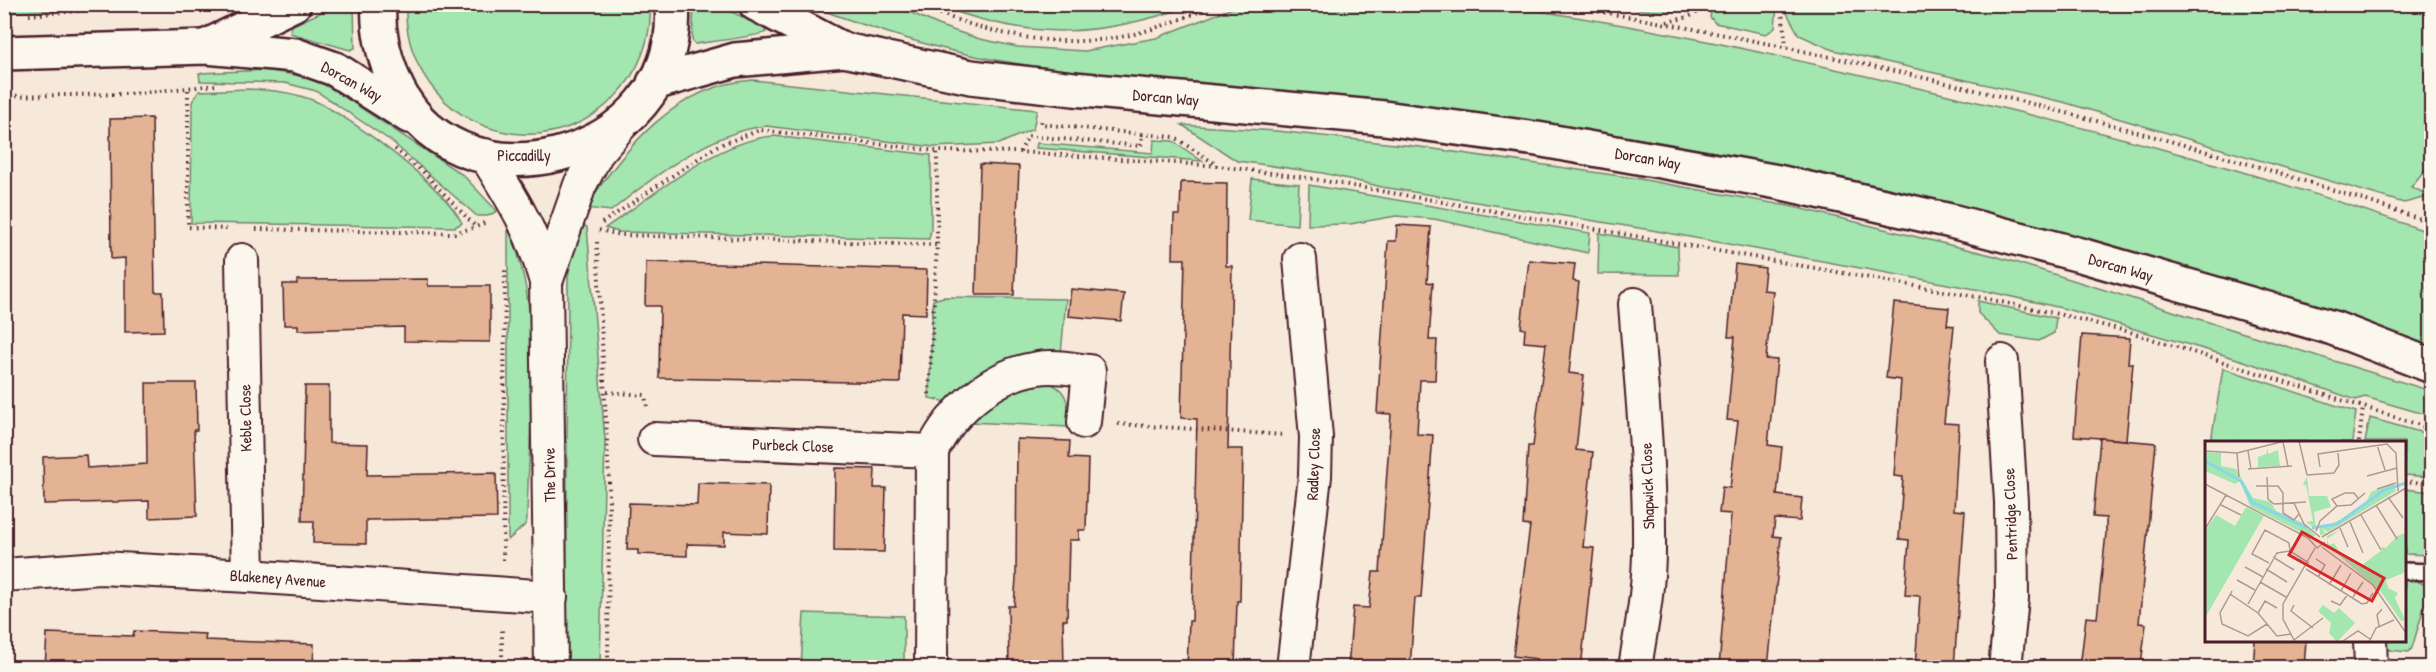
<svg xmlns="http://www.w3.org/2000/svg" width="2436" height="672" font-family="'Patrick Hand',sans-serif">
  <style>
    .green { fill: #a3e6b0; stroke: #76826e; stroke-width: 1.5 }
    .building { fill: #e3b394; stroke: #4a1f2b; stroke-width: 1.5 }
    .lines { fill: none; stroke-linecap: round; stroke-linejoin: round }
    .service-casing { stroke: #4a1f2b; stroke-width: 20 }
    .minor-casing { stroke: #4a1f2b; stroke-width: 36 }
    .secondary-casing { stroke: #4a1f2b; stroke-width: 38 }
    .path { stroke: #4a1f2b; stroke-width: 4; stroke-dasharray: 1.5 4.5; stroke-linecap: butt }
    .service { stroke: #fbf7ec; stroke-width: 15 }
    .minor { stroke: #fbf7ec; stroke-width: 32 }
    .secondary { stroke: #fbf7ec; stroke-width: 33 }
    .labels { text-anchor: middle; stroke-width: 6; stroke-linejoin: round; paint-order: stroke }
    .street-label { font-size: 16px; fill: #4a1f2b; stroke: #fbf7ec }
    .inset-river { fill: none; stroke: #88d6e7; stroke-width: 3 }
    .inset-road { fill: none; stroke: #b19894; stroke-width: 1.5 }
    .view { fill: #d62828; fill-opacity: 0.15; stroke: #d62828; stroke-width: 3 }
    .inset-edge { fill: none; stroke: #4a1f2b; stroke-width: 3 }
  </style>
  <rect width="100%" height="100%" fill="#f6e9da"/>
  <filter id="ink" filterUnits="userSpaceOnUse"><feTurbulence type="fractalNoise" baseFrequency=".0167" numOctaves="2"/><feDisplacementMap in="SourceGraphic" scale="12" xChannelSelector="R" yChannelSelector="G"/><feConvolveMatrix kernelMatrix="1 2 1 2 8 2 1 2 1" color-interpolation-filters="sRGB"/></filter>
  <g filter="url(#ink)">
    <!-- green -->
    <g class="green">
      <path d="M5 4H125V5L5 13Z"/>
      <path d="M339 4 354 5 355 48 350 50 290 33 291 26Z"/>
      <path d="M650 4C655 75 593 139 521 134 453 130 403 71 406 5Z"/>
      <path d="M1488 4C1629 22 1767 53 1905 85 2083 126 2260 172 2431 233V348C2151 249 1860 170 1565 127 1463 112 1361 99 1258 89 1164 79 1068 75 975 56 917 44 863 25 807 5H894L943 27 980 39 1018 47 1085 51 1156 38 1240 5Z"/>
      <path d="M694 5H716L763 26 766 32C762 36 707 42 695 44L692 40Z"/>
      <path d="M1033 5 1044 10H1066L1067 4 1193 5C1098 38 1031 41 937 5Z"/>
      <path d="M1608 5 1705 4V5C1674 17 1640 10 1608 5Z"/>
      <path d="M1777 5 1775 28 1766 34 1715 23 1710 17 1711 12 1726 5Z"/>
      <path d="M1783 6 2431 5V162L2411 187 2429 195 2431 192V196L2404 203 2063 102 1833 50 1799 35Z"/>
      <path d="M267 70 312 78 334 90 463 175 497 211 488 216H477L391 141 316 91 285 83 200 81 199 73Z"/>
      <path d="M753 80 1037 110 1033 129 999 144 934 147 766 126C712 131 653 177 611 211L585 208C625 148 675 85 753 80Z"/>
      <path d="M248 89C271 90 293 92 315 101 352 118 445 187 462 223L455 227 191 223 192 102 199 91Z"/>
      <path d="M1182 125 1277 131 1413 146 1634 178 1794 207 1995 256 2431 391V416L2365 397 2356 400 2241 360 2066 309 1986 291 1651 230 1382 187 1323 173 1237 161Z"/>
      <path d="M774 136 931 155V230L929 239 619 232 605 228C653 196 717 140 774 136Z"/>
      <path d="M1154 140 1173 141 1202 161 1036 148 1037 143 1153 153Z"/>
      <path d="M1252 179 1299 184 1297 225 1248 220Z"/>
      <path d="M1309 185 1590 233 1588 253 1434 219 1396 216 1350 224 1308 225Z"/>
      <path d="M580 224 587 227 605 439 600 667 566 668 568 276Z"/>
      <path d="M508 228C546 311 528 429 527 519L525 525 508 540Z"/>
      <path d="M1599 233 1678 247 1679 275 1598 274Z"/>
      <path d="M943 297 1066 299 1061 354C1018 347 977 374 947 402L929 398 933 300Z"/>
      <path d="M1978 301 2056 318 2054 333 2039 341 2000 335 1978 313Z"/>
      <path d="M2223 368 2356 412 2352 442 2211 441Z"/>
      <path d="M1040 382C1066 383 1071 404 1068 427L970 422C988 397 1012 391 1040 382Z"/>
      <path d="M2370 418 2431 435V477L2405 475 2404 442H2365Z"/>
      <path d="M2405 489 2431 492V555L2405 554Z"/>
      <path d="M2415 580 2430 587 2412 648 2409 652 2389 650 2384 641 2404 640 2405 581Z"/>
      <path d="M804 613 904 616V667H801Z"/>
    </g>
    <!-- building -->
    <g class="building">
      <path d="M152 118 155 292H163L164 331 125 332V258L111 259 110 119Z"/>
      <path d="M980 164 1019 166 1014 295H976Z"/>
      <path d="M1181 182 1227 183 1226 266H1232L1228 449H1243L1240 601H1237L1235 668H1187L1189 621H1192L1197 419 1181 418 1185 259H1173L1174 215H1180Z"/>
      <path d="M1397 225 1431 227 1427 282 1433 283 1429 340H1437L1435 380H1420L1417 434 1433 435 1421 598H1415L1410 668H1348L1353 607 1369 608 1373 572H1380L1391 414 1377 413 1388 241H1396Z"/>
      <path d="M1529 260 1575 264 1573 281 1579 282 1569 373 1584 375 1576 450 1593 452 1583 547 1594 548 1581 668H1536L1537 659 1513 656 1530 526 1523 525 1528 446H1533L1546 344 1524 342 1525 329 1521 328Z"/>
      <path d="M646 262 927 270 926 314 902 313 900 383 659 378 660 306H645Z"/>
      <path d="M1735 264 1765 268 1763 290 1773 291 1766 359 1777 360 1768 445 1782 447 1777 495 1802 498 1800 521 1775 519 1773 536 1781 537 1768 668H1719L1731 514 1719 513 1722 487 1730 488 1738 421 1727 420 1735 337H1728Z"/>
      <path d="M428 279V286H490V342L404 341V327L298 330V325H284L283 284H297V280Z"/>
      <path d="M1071 289 1124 294 1121 321 1068 316Z"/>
      <path d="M1894 303 1949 308 1947 325 1954 326 1944 423 1959 424 1954 510 1965 511 1954 668H1915L1920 596 1905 595 1909 540 1899 539 1903 477 1894 476 1901 380 1886 378Z"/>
      <path d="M2082 335 2130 338 2128 363H2133L2126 440 2074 436Z"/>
      <path d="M146 383H196L197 430H194L197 516 149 518V501L44 504 43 457 86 455 87 468 147 464Z"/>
      <path d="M305 386H329V443L368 444 367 475 496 473 497 518 366 520V544L313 543 314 521H302Z"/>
      <path d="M2100 438 2156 443 2139 623 2146 624 2141 665 2130 664 2129 668H2080L2086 617 2097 618 2106 533V518L2093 517Z"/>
      <path d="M1017 439 1070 441 1069 458 1088 459 1086 530H1079V540H1069L1067 620H1063L1064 668H1009L1008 606H1014L1016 578Z"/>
      <path d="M835 468 875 469 874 488H886L884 552 834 551Z"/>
      <path d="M698 483 769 485 768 534 724 532V545L687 544V556L638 554V550H627L629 503 697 505Z"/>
      <path d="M134 631 206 634 205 640 314 644 313 668H45L47 633 133 636Z"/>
      <path d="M2255 640H2306L2304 668H2253Z"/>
    </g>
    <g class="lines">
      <!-- service casing -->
      <g class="service-casing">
        <path id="service" d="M2404 571 2432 572"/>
      </g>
      <!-- minor casing -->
      <g class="minor-casing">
        <g id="minor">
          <path d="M485 155C514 201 532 229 546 282L551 668"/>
          <path d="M242 260 248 576"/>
          <path d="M546 282 580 185 597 153 621 125"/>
          <path d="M2002 361 2011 502 2012 598 2005 668"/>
          <path d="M654 439 932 451 931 668"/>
          <path d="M932 451C951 411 993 374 1038 368 1054 365 1072 369 1089 371L1084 422"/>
          <path d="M4 575 100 568 248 576 551 597"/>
          <path d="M2370 640 2371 668"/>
          <path d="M1293 668 1315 476 1316 437 1300 259"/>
          <path d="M1635 668C1641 629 1649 589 1649 550 1650 468 1641 385 1635 304"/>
        </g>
      </g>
      <!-- secondary casing -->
      <g class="secondary-casing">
        <g id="secondary">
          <path d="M379 4C377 29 383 53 392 76 448 222 685 163 672 4"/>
          <path d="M756 4 844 50 971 77 1074 89 1384 118 1537 139 1778 182 1951 221 2084 256 2333 328 2432 366"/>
          <path d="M207 46 294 4"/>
          <path d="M4 53 206 47 295 55 335 69 409 116"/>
          <path d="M654 83 735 60 844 50"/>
        </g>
      </g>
      <!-- path -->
      <g class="path">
        <path d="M181 4V14"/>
        <path d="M918 4C983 34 1059 51 1130 35 1160 28 1189 16 1218 4"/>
        <path d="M1557 4C1853 55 2148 125 2432 223"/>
        <path d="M1781 4 1786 46"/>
        <path d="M1056 10V4"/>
        <path d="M29 15 157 4"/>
        <path d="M1667 22 1689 17 1713 4"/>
        <path d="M188 90V227L227 229"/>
        <path d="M4 96 130 94 216 85"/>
        <path d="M1142 134 1174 137 1217 165"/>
        <path d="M395 149 423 172 476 227 486 222"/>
        <path d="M1020 152 1028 136 1141 146 1142 134 1041 124V119"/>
        <path d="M602 223 717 146 760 130 937 151 1020 152 1219 166 1308 178 1983 298 2062 315 2130 332 2432 429"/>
        <path d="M256 229 454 233 476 227"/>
        <path d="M599 230 621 235 937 245"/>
        <path d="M597 242 609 480 608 668"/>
        <path d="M607 392 645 395 647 406"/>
        <path d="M929 394 937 245V151"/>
        <path d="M1118 424 1284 435"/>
        <path d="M2359 442 2363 407"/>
        <path d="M2404 481 2432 484"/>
        <path d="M503 560 505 268"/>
        <path d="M502 668V628"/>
      </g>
      <!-- service -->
      <use href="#service" class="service"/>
      <!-- minor -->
      <use href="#minor" class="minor"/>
      <!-- secondary -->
      <use href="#secondary" class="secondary"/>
    </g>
  </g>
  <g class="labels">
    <!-- street labels -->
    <g class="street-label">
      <text transform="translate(352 81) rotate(29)" y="6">Dorcan Way</text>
      <text transform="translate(1166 97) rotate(5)" y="6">Dorcan Way</text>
      <text x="524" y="161">Piccadilly</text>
      <text transform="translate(1648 158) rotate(10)" y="6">Dorcan Way</text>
      <text transform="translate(2121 267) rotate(16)" y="6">Dorcan Way</text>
      <text transform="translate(245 418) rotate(-91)" y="6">Keble Close</text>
      <text transform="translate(793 445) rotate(2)" y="6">Purbeck Close</text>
      <text transform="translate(1313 464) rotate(-88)" y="6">Radley Close</text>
      <text transform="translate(549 475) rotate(-91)" y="6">The Drive</text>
      <text transform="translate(1647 486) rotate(-92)" y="6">Shapwick Close</text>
      <text transform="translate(2010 514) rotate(-92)" y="6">Pentridge Close</text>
      <text transform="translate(278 578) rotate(4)" y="6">Blakeney Avenue</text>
    </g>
  </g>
  <!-- overview -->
  <g transform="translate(2205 441)">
    <rect width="201" height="201" fill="#f6e9da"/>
    <path d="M63 7V13L73 9 75 25 53 26V16L61 13ZM0 11 16 12V25L31 28 48 57 66 61 71 70 98 82 111 95H103L45 65 35 40 30 43 0 30ZM102 35 104 55H122L126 66 109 71 111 88 101 81 108 80 101 44H98ZM188 42 191 50 123 91 117 87 121 93 115 94V84L126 83 150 72 160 64 166 51ZM41 66 59 75 0 177V90L11 74 30 85ZM135 89 122 98 124 104 129 102 134 110 157 124 177 109 176 106 181 107 192 95 201 92V131L181 139 183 147 193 152 190 157 200 179 196 180 176 151 122 104V95ZM118 164 129 172 134 167 150 182 132 201 124 192 126 182 113 170Z" fill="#a3e6b0"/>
    <path class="inset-river" d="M0 20 36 40 47 61 102 87M107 87 132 83 179 49 201 42"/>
    <path class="inset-road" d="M94 0 102 34M78 1 83 25M172 4 180 29M0 10 32 12 80 0M43 10 46 28M32 12 34 36M115 26 113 13 182 3 191 12 193 50M43 28 87 25M102 34 129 32 134 24 133 12M162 35 192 27M62 36 63 58 69 63M0 43 103 97 112 107 120 101M51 45H73L78 52V72L89 79 94 73M172 48 191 42M183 56 198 77M89 62 99 83 115 96M69 63 101 61M16 64 36 74M171 64 192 98M132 65 127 58 140 52H149L153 57M156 74 176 109M145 81 158 112M135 87 143 106M0 88 21 54M111 90 115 80 132 65 146 64 160 52M117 96 201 47M117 106 168 144 201 192M68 116 89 129M111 118 120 124 113 136M64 122 47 113 60 89 84 102 85 110M40 126 58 136M61 128 82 141M101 128 157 163 162 162 168 152M32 139 50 149M55 141 81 156M124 144 136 124M27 150 15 172 17 183 43 195 62 183M136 150 146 132M25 153 53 172 72 195 86 193M148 156 158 141M126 160 135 164 143 153M43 163 72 112 85 110 104 122M89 164 86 170 108 187M53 172 60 160 72 167M174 185 172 174 177 168M89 199 118 177M138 200 153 190 165 198M90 201 78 178V163L110 107M164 201 171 187 189 179"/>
    <path class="view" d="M97 91 179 137 167 160 84 114Z"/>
    <rect width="201" height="201" class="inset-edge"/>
  </g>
  <!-- margin -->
  <rect width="2436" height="672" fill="none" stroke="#fbf7ec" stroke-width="24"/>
  <rect x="12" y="12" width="2412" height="648" fill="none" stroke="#4a1f2b" stroke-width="2" filter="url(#ink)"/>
</svg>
